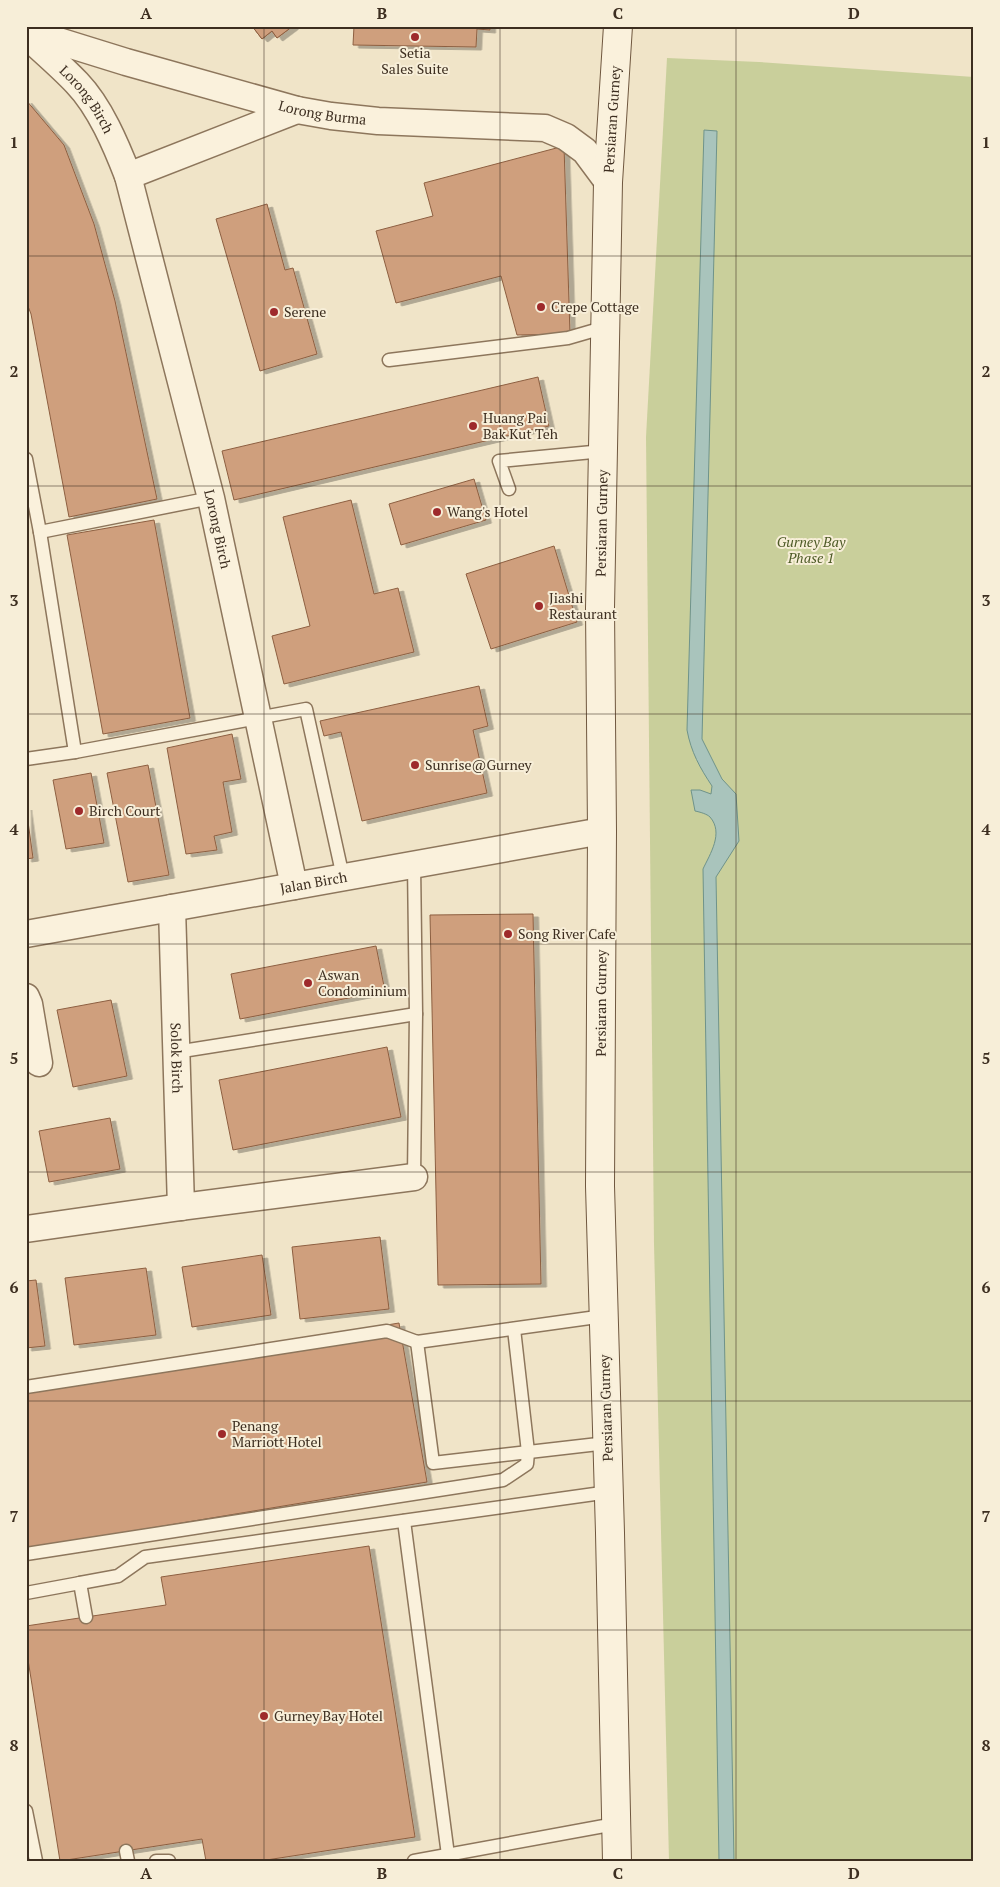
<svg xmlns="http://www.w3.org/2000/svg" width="1000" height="1887" font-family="'PT Serif',serif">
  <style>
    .green { fill: #c9cf9b }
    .water { fill: #a9c4bc; stroke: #6f938a }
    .building { fill: #cf9f7d; stroke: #8d5f41; filter: url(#shadow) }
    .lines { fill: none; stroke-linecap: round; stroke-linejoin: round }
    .service-casing { stroke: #8d765c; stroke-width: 15 }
    .minor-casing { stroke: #8d765c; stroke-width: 29 }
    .secondary-casing { stroke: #6f573f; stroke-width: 30 }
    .service { stroke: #faf1dc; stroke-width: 12 }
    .minor { stroke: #faf1dc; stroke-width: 26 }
    .secondary { stroke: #faf1dc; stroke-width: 28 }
    .grid { fill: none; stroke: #3d2e20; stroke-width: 1; stroke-opacity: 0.55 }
    .poi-dot { fill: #9e2a2b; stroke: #f7eed8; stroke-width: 2 }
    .labels { text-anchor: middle; stroke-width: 4; stroke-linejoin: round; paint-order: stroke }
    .poi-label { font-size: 14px; fill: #3d2e20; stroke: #f7eed8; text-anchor: start }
    .street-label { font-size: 14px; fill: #3d2e20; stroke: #f7eed8 }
    .park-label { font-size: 14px; font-style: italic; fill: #4d5a26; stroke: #f7eed8 }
    .neatline { fill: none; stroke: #3d2e20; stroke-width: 2 }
    .grid-label { font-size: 16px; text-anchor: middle; font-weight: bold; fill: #3d2e20 }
  </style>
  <defs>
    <filter id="shadow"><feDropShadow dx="5.5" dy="3" stdDeviation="0" flood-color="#0004"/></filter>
  </defs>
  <rect width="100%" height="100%" fill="#f0e4c8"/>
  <!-- green -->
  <path class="green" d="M667 58 759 62 974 77V1861H669L654 1244 646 437Z"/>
  <!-- water -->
  <path class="water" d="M704 130 717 131 702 739 722 779 736 794 739 841 716 877 734 1861H719L703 869C710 854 724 833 710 817 707 814 700 812 695 811L691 790H700L711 794 712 786C700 768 691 752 687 730Z"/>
  <!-- building -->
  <g class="building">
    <path d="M252 26H293L277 38 272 31 262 39Z"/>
    <path d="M252 26H293L277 38 272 31 262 39Z"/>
    <path d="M354 26H490V30L477 29 476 47 353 45Z"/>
    <path d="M26 100 64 145 94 224 115 301 157 499 69 517 31 314 26 301Z"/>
    <path d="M564 146 570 334 517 335 501 276 396 303 376 231 433 216 424 183Z"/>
    <path d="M267 204 285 270 293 268 317 354 260 371 216 219Z"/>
    <path d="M538 377 549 426 234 500 222 451Z"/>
    <path d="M474 479 486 520 401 545 389 504Z"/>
    <path d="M351 500 374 594 398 588 414 652 284 684 272 636 310 626 283 517Z"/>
    <path d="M154 520 190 718 103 734 67 535Z"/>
    <path d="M554 546 577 622 491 649 466 574Z"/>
    <path d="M479 686 488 726 473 730 487 793 362 821 341 732 324 736 320 721Z"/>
    <path d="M232 734 241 779 223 782 232 832 214 836 217 850 186 854 167 748Z"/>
    <path d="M148 765 169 875 128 882 107 773Z"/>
    <path d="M91 773 104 843 66 849 53 780Z"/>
    <path d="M26 807 33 858 26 859Z"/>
    <path d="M533 914 541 1284 438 1285 430 915Z"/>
    <path d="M376 946 385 991 240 1019 231 974Z"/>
    <path d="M111 1000 127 1076 73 1087 57 1010Z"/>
    <path d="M387 1047 401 1117 233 1150 219 1080Z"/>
    <path d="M110 1118 120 1169 49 1182 39 1131Z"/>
    <path d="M380 1237 389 1309 300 1319 292 1247Z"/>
    <path d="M262 1255 271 1315 192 1327 182 1267Z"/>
    <path d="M146 1268 156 1335 74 1345 65 1278Z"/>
    <path d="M36 1280 45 1346 26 1348V1281Z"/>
    <path d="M399 1323 427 1482 26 1549V1385Z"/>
    <path d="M369 1546 415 1837 260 1861H206L202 1839 60 1861 26 1647V1626L166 1605 161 1577Z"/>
  </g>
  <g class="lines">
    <!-- service casing -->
    <g class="service-casing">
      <g id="service">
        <path d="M389 360 568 338 606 327"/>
        <path d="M26 459 40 532 75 752"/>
        <path d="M509 489 499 461 603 451"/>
        <path d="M40 532 211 498"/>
        <path d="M26 759 75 752 306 709 343 877"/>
        <path d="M414 864 416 1014 414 1177"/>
        <path d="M176 1052 416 1014"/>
        <path d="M417 1342 433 1463 607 1443"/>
        <path d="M26 1387 387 1331 417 1342 604 1316"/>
        <path d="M404 1521 448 1855"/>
        <path d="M26 1554 503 1480 527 1464 528 1452 514 1329"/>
        <path d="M26 1593 80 1583"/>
        <path d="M86 1617 80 1583 118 1576 145 1557 609 1492"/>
        <path d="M26 1811 36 1861"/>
        <path d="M126 1851 128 1861"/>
        <path d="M156 1861H169"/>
        <path d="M414 1861 615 1824"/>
      </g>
    </g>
    <!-- minor casing -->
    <g class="minor-casing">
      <g id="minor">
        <path id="s1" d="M26 31 126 62 297 110 331 116 378 121 545 128 566 137 585 151 608 182"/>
        <path id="s2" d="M26 35C43 51 61 66 77 83 100 107 116 145 128 176L211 498 294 886"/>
        <path d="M128 176 297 110"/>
        <path id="s3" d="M172 908 181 1207"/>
        <path id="s4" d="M26 934 602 831"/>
        <path d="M26 997 29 1004 39 1063"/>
        <path d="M26 1229 181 1207 414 1177"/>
      </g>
    </g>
    <!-- secondary casing -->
    <g class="secondary-casing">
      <g id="secondary">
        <path id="s5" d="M617 1861 610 1533 600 1186 602 831 600 608 608 182 618 26"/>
      </g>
    </g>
    <!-- service -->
    <use href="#service" class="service"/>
    <!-- minor -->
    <use href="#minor" class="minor"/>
    <!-- secondary -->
    <use href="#secondary" class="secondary"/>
  </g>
  <!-- grid -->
  <path class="grid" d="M264 26V1861M500 26V1861M736 26V1861M26 256H974M26 486H974M26 714H974M26 944H974M26 1172H974M26 1401H974M26 1630H974"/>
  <!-- markers -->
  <g class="poi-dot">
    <circle cx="415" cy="37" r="5"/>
    <circle cx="541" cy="307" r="5"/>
    <circle cx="274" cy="312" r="5"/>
    <circle cx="473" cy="426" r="5"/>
    <circle cx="437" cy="512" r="5"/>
    <circle cx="539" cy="606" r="5"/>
    <circle cx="415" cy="765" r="5"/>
    <circle cx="79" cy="811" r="5"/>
    <circle cx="508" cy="934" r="5"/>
    <circle cx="308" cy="983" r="5"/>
    <circle cx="222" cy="1434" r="5"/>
    <circle cx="264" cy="1716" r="5"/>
  </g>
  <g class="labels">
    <!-- poi labels -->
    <g class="poi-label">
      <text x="415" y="58" text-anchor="middle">Setia<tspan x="415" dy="16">Sales Suite</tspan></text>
      <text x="551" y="312">Crepe Cottage</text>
      <text x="284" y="317">Serene</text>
      <text x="483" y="423">Huang Pai<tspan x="483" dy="16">Bak Kut Teh</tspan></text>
      <text x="447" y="517">Wang's Hotel</text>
      <text x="549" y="603">Jiashi<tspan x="549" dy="16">Restaurant</tspan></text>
      <text x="425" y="770">Sunrise@Gurney</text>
      <text x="89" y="816">Birch Court</text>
      <text x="518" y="939">Song River Cafe</text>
      <text x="318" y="980">Aswan<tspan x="318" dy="16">Condominium</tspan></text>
      <text x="232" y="1431">Penang<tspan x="232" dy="16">Marriott Hotel</tspan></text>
      <text x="274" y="1721">Gurney Bay Hotel</text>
    </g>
    <!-- street labels -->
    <g class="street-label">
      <text dy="5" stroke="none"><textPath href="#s2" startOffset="89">Lorong Birch</textPath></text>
      <text dy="5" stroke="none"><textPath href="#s1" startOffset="308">Lorong Burma</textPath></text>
      <text dy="5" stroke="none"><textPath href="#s5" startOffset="1742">Persiaran Gurney</textPath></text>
      <text dy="5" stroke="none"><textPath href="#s5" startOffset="1338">Persiaran Gurney</textPath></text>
      <text dy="5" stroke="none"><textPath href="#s2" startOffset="541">Lorong Birch</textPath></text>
      <text dy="5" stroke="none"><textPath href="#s4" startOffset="292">Jalan Birch</textPath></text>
      <text dy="5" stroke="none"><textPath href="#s5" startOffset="858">Persiaran Gurney</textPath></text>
      <text dy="5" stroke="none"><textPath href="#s3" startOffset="150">Solok Birch</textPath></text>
      <text transform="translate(606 1408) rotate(-92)" y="5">Persiaran Gurney</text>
    </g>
    <!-- park labels -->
    <g class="park-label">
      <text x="811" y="547">Gurney Bay<tspan x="811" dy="16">Phase 1</tspan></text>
    </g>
  </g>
  <!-- border -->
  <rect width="1000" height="1887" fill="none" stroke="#f7eed8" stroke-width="55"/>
  <rect x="28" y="28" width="944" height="1832" class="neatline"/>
  <g class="grid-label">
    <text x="146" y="19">A</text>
    <text x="382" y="19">B</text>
    <text x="618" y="19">C</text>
    <text x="854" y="19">D</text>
    <text x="14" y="148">1</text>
    <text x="986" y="148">1</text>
    <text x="14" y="377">2</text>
    <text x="986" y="377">2</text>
    <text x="14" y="606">3</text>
    <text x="986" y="606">3</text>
    <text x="14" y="835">4</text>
    <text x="986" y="835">4</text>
    <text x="14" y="1064">5</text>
    <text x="986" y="1064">5</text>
    <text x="14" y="1293">6</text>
    <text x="986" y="1293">6</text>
    <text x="14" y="1522">7</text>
    <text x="986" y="1522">7</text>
    <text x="14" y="1751">8</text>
    <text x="986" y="1751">8</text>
    <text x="146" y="1879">A</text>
    <text x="382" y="1879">B</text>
    <text x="618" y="1879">C</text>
    <text x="854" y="1879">D</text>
  </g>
</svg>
